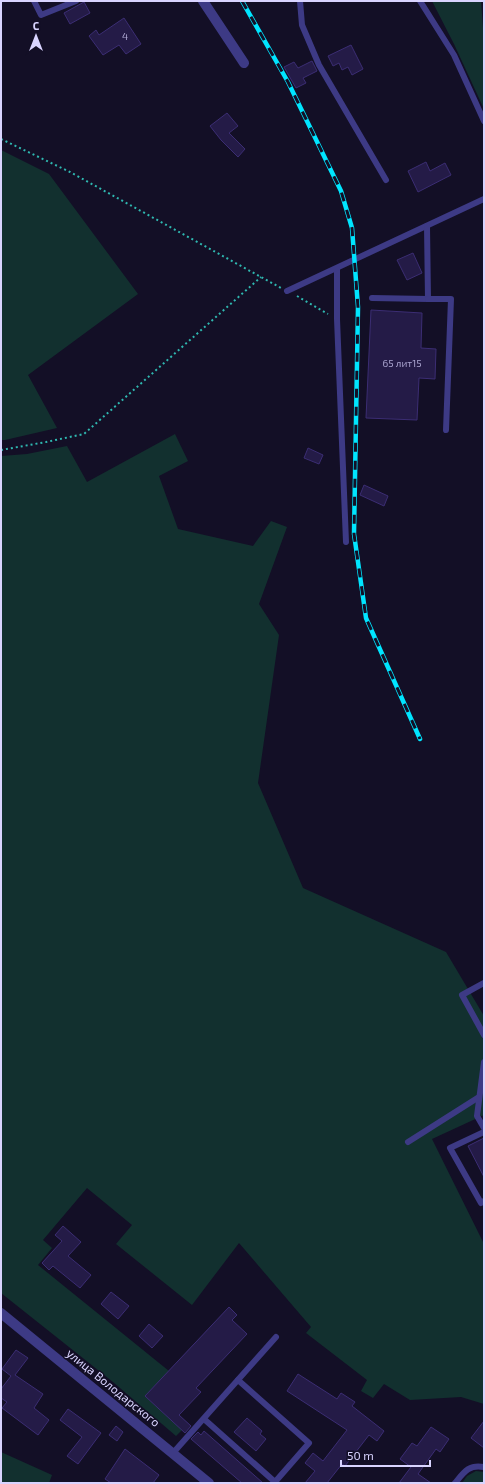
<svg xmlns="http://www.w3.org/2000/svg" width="485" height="1484" font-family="'Exo 2',sans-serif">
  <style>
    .green { fill: #12302f }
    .building { fill: #241b47; stroke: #3b2d73 }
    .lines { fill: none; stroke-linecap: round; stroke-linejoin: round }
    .path { stroke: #2fb8b0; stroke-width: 2; stroke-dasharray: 2 3; stroke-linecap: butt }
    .service { stroke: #3d3a85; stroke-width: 6 }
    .minor { stroke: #3d3a85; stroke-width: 10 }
    .rail-casing { stroke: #00e5ff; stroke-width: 4.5 }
    .rail { stroke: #130f26; stroke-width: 3; stroke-dasharray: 9; stroke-linecap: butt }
    .labels { text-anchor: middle; stroke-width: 3; stroke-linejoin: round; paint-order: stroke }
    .number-label { font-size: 10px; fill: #aca6d1 }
    .street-label { font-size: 12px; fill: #d9d4ff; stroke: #130f26 }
  </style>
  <rect width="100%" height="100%" fill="#130f26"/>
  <!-- green -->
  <g class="green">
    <path d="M432 1H481L484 41V109L454 44Z"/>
    <path d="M1 150 49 174 138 294 28 375 57 428 5 440H1Z"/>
    <path d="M175 434 188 461 159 476 178 529 253 546 271 521 287 527 259 604 279 635 258 783 303 888 446 952 484 1016V1115L432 1139 484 1244V1404L461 1397 410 1400 384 1384 373 1398 361 1391 367 1380 306 1333 311 1327 239 1243 192 1305 116 1244 132 1225 87 1188 43 1240 52 1248 38 1265 169 1371 145 1396 182 1430 176 1436 113 1382 1 1293V456L27 454 67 446 87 482Z"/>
    <path d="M1 1452 52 1475 49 1483H1Z"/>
    <path d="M476 1471 484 1472V1483H462L467 1476Z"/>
  </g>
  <!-- building -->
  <g class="building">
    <path d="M84 2 90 13 70 24 64 13Z"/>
    <path d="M124 18 141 44 126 54 119 45 103 55 89 36 96 30 99 35Z"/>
    <path d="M351 45 363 69 352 75 348 67 342 70 339 63 333 66 328 56Z"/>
    <path d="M312 61 317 71 303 78 306 83 296 88 284 67 294 62 298 68Z"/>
    <path d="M227 113 238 126 229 133 245 149 238 157 221 140 210 126Z"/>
    <path d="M426 162 430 171 445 163 451 175 418 192 408 171Z"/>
    <path d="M413 253 422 273 407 280 397 260Z"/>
    <path d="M371 310 422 313 421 348 436 349 435 379 419 378 417 420 366 418Z"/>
    <path d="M308 448 323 455 319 464 304 458Z"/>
    <path d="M364 485 388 496 384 506 360 495Z"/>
    <path d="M484 1138V1177L468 1146Z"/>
    <path d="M63 1226 81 1242 68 1256 91 1275 80 1288 53 1266 49 1270 42 1263 62 1241 55 1235Z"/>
    <path d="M111 1292 129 1306 118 1319 101 1304Z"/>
    <path d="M229 1307 237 1315 232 1320 247 1334 196 1388 201 1392 179 1415 191 1426 185 1433 145 1396Z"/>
    <path d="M149 1324 163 1336 152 1348 139 1336Z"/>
    <path d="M16 1350 28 1358 15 1375 43 1394 34 1408 49 1420 38 1435 2 1408 7 1402 1 1398V1389L11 1376 2 1369Z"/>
    <path d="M298 1374 337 1399 341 1393 355 1402 352 1406 384 1431 377 1441 369 1435 345 1466 342 1464 327 1483H305L315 1471 305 1463 313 1453 323 1461 347 1430 287 1391Z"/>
    <path d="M68 1409 101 1433 78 1464 67 1456 82 1437 60 1420Z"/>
    <path d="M247 1418 262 1431 260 1434 266 1439 256 1451 234 1432Z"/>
    <path d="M484 1421V1448L471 1438Z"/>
    <path d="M116 1426 123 1432 117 1441 109 1435Z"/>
    <path d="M431 1427 449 1439 440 1452 436 1449 418 1474 431 1483H399L411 1467 400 1459 412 1443 417 1446Z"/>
    <path d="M204 1431 263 1483H242L191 1439 198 1432 201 1435Z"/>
    <path d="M125 1449 159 1475 153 1483H111L105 1479Z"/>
  </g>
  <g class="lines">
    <!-- path -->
    <g class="path">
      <path d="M1 139 70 172 281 288"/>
      <path d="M297 296 328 314"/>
      <path d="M1 450 46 442 84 434 261 277"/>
    </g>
    <!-- service -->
    <g class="service">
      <path d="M34 1 41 15 76 1"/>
      <path d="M300 1 302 25 319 65 386 180"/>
      <path d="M420 1 454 55 484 121"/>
      <path d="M337 269V319L346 542"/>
      <path d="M287 291 484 199"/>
      <path d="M372 298 428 299 427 226"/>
      <path d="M428 299H451L446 430"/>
      <path d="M484 983 462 995 484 1035"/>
      <path d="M484 1062 477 1116 484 1128"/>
      <path d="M484 1132 450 1148 481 1203 484 1201"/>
      <path d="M408 1142 479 1097"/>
      <path d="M204 1419 275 1482 309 1443 238 1380"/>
      <path d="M173 1453 276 1337"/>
      <path d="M455 1483C464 1472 469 1464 484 1467"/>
    </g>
    <!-- minor -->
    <g class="minor">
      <path d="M203 1 244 63"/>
      <path d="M1 1313 209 1483"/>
    </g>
    <!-- rail casing -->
    <g class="rail-casing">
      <path id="rail" d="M242 1 288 82 341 191 352 228 358 307 354 534 366 618 420 739"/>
    </g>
    <!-- rail -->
    <use href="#rail" class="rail"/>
  </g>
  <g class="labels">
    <!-- number labels -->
    <g class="number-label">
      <text x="125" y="40">4</text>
      <text x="402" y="367">65 лит15</text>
    </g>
    <!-- street labels -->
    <g class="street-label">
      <text transform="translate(113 1388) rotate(39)" y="4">улица Володарского</text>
    </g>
  </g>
  <!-- border -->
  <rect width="485" height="1484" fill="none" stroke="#d9d4ff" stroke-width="4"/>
  <!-- north arrow -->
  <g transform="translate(36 36)" stroke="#130f26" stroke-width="3" paint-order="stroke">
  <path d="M0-3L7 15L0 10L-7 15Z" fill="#d9d4ff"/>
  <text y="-6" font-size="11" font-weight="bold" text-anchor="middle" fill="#d9d4ff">С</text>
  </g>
  <!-- scale -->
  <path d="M341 1460v6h89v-6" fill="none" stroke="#d9d4ff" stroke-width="2"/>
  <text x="347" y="1460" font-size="12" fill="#d9d4ff" stroke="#130f26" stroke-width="3" paint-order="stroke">50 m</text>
</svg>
